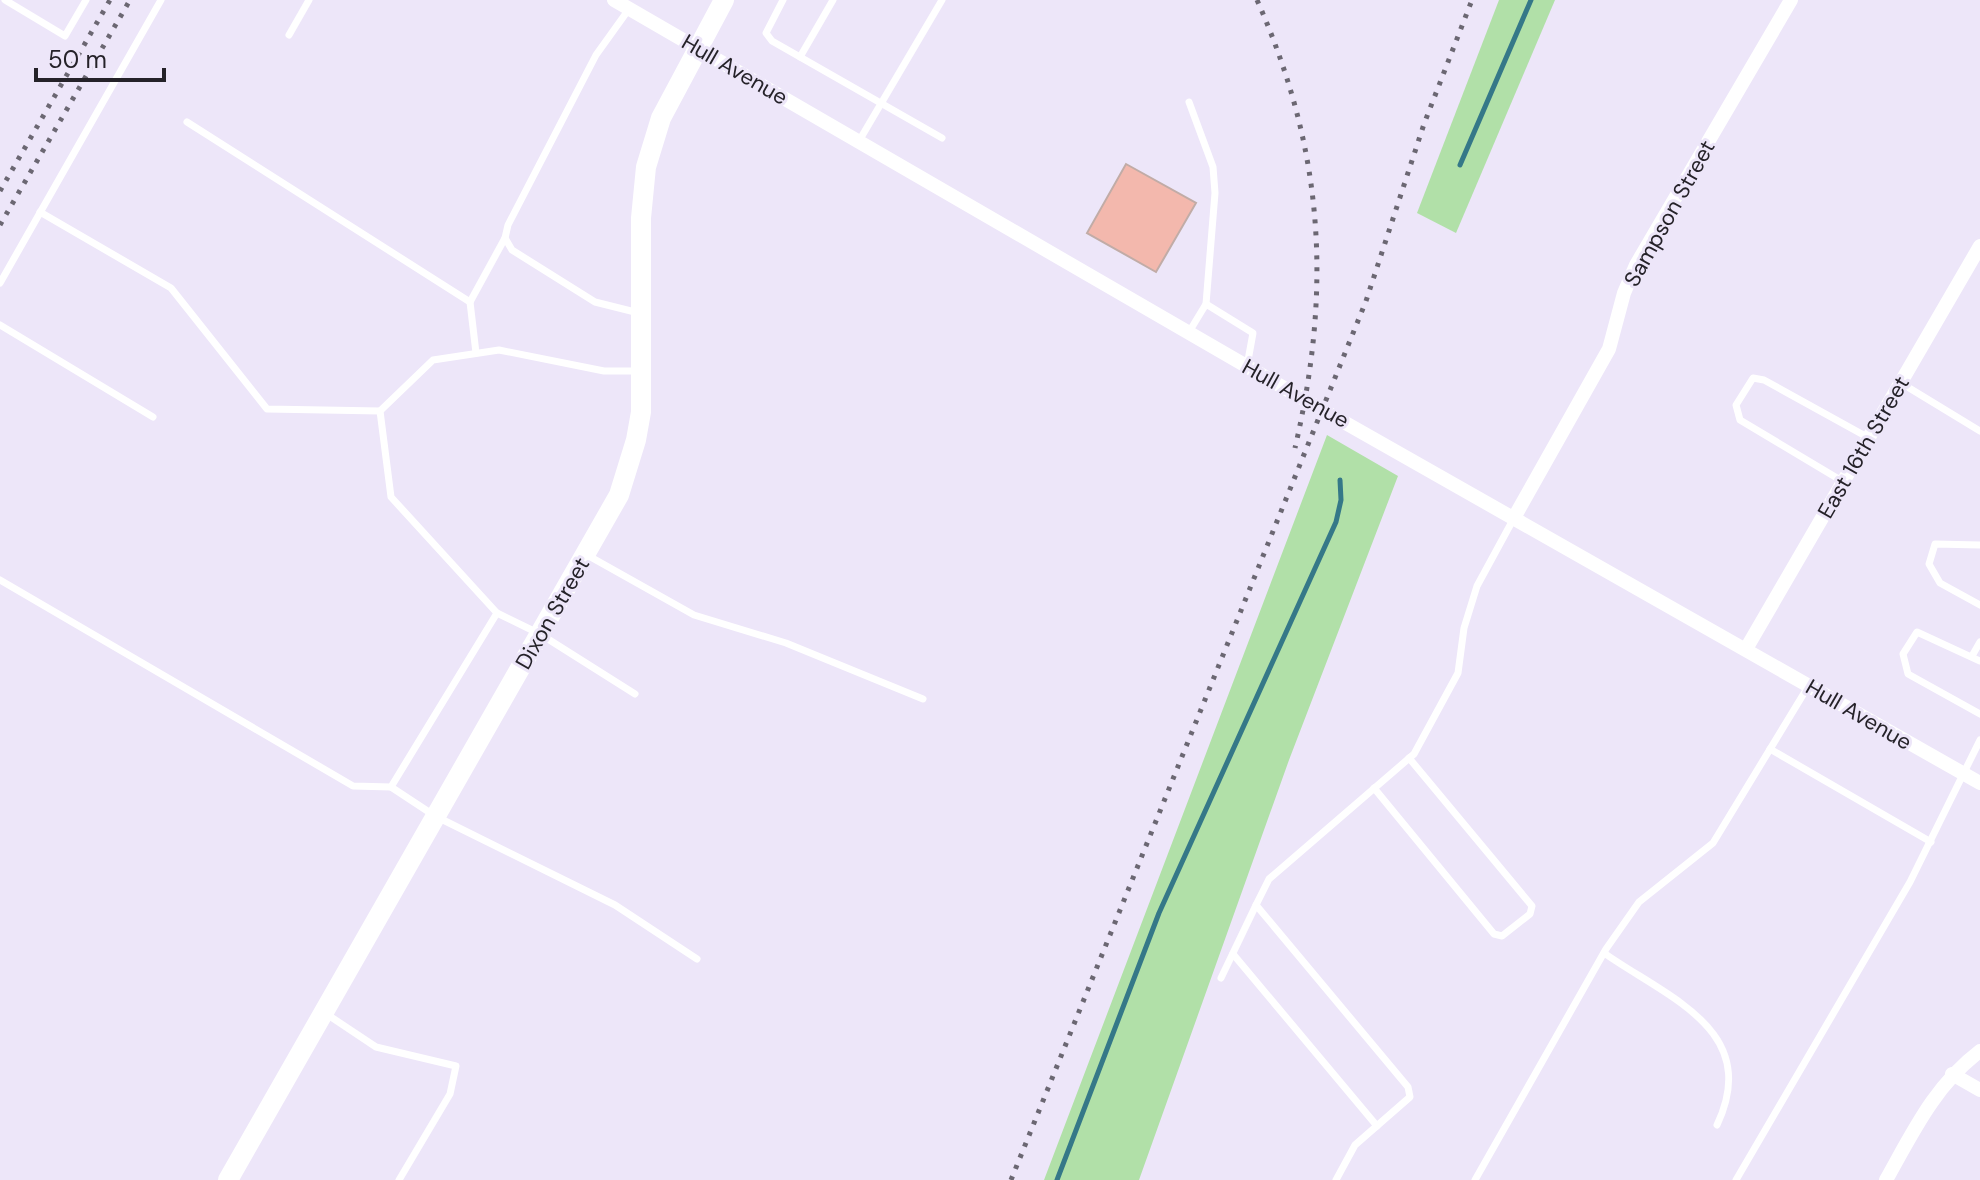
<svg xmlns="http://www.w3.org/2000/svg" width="1980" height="1180" font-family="'DM Sans',sans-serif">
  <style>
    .park { fill: #b1e0a8 }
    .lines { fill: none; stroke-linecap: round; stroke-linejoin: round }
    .stream { stroke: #357888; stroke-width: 5 }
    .building { fill: #f3b8ad; stroke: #c1aca7; stroke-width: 2 }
    .lane { stroke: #fff; stroke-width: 7 }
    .street { stroke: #fff; stroke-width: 14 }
    .secondary { stroke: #fff; stroke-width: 20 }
    .rail { stroke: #6b6772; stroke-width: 5; stroke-dasharray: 4 8; stroke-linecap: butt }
    .labels { text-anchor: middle; stroke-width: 6; stroke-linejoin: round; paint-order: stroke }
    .street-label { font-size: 22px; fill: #252229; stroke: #ede6f9 }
  </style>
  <rect width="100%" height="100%" fill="#ede6f9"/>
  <!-- park -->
  <g class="park">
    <path d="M1499 0H1555L1456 233 1417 213Z"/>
    <path d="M1327 435 1398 476 1289 760 1139 1180H1044Z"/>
  </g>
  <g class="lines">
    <!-- stream -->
    <g class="stream">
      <path d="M1460 165 1531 0"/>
      <path d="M1057 1180 1159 913 1336 522 1341 500 1340 480"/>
    </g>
  </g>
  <!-- building -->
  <path class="building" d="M1126 164 1196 203 1156 272 1087 233Z"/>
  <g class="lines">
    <!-- lane -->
    <g class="lane">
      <path d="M5 0 65 36 86 0"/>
      <path d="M783 0 766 33 772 41 942 138"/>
      <path d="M629 9 596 55 508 225 505 238 512 250 595 302 639 313"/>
      <path d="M289 35 309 0"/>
      <path d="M800 57 833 0"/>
      <path d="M1189 102 1213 167 1215 193 1206 304"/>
      <path d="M187 122 470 302"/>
      <path d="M859 141 942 0"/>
      <path d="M0 283 161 0"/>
      <path d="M0 325 153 417"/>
      <path d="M1189 332 1206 304 1253 333 1247 366"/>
      <path d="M476 353 470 302 505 238"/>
      <path d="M1901 383 1980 431"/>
      <path d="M380 411 433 360 499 350 604 371H638"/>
      <path d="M1842 481 1740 420 1736 405 1753 378 1764 380 1869 438"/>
      <path d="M1980 545 1935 544 1929 564 1940 583 1980 605"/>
      <path d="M587 555 694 615 786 643 923 699"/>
      <path d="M0 580 353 786 391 787 497 613 391 497 380 411 267 409 171 288 40 212"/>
      <path d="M497 613 540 634 635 694"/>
      <path d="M1972 656 1980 642"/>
      <path d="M1980 661 1917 632 1903 654 1908 674 1980 714"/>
      <path d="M1770 749 1931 842"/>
      <path d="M391 787 435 816 615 905 697 959"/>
      <path d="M1374 788 1494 934 1502 936 1530 914 1532 906 1409 758"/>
      <path d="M1604 953C1668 998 1762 1030 1717 1125"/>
      <path d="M1233 954 1377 1126"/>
      <path d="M1221 978 1256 905"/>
      <path d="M325 1013 376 1047 456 1066 450 1094 399 1180"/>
      <path d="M1336 1180 1355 1145 1410 1097 1408 1087 1256 905 1269 879 1414 754 1458 673 1464 628 1477 586 1514 518"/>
      <path d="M1475 1180 1606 949 1639 902 1713 843 1809 685"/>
      <path d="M1736 1180 1910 882 1980 740"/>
    </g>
    <!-- street -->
    <g class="street">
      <path d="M614 0 1305 400 1980 783"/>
      <path d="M1515 516 1609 349 1624 293 1636 265 1791 0"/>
      <path d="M1746 649 1980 246"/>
      <path d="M1952 1074 1980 1090"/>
      <path d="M1886 1180C1913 1132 1935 1085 1980 1051"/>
    </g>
    <!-- secondary -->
    <path class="secondary" d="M228 1180 619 495 636 440 641 412V218L646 167 661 118 724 0"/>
    <!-- rail -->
    <g class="rail">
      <path d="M1257 0C1324 151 1332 288 1295 448"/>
      <path d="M0 191 110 0"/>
      <path d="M0 225 130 0"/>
      <path d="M1011 1180 1366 301 1424 124 1472 0"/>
    </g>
  </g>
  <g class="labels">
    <!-- street labels -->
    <g class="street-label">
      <text transform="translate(735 69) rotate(30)" y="8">Hull Avenue</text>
      <text transform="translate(1669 213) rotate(-61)" y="8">Sampson Street</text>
      <text transform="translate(1296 393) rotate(29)" y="8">Hull Avenue</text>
      <text transform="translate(1863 447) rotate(-60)" y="8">East 16th Street</text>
      <text transform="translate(552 613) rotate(-60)" y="8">Dixon Street</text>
      <text transform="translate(1859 714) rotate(30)" y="8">Hull Avenue</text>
    </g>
  </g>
  <!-- scale -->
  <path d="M36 68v12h128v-12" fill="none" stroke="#252229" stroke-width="4"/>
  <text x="48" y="68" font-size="24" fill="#252229" stroke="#ede6f9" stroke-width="6" paint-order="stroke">50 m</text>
</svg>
